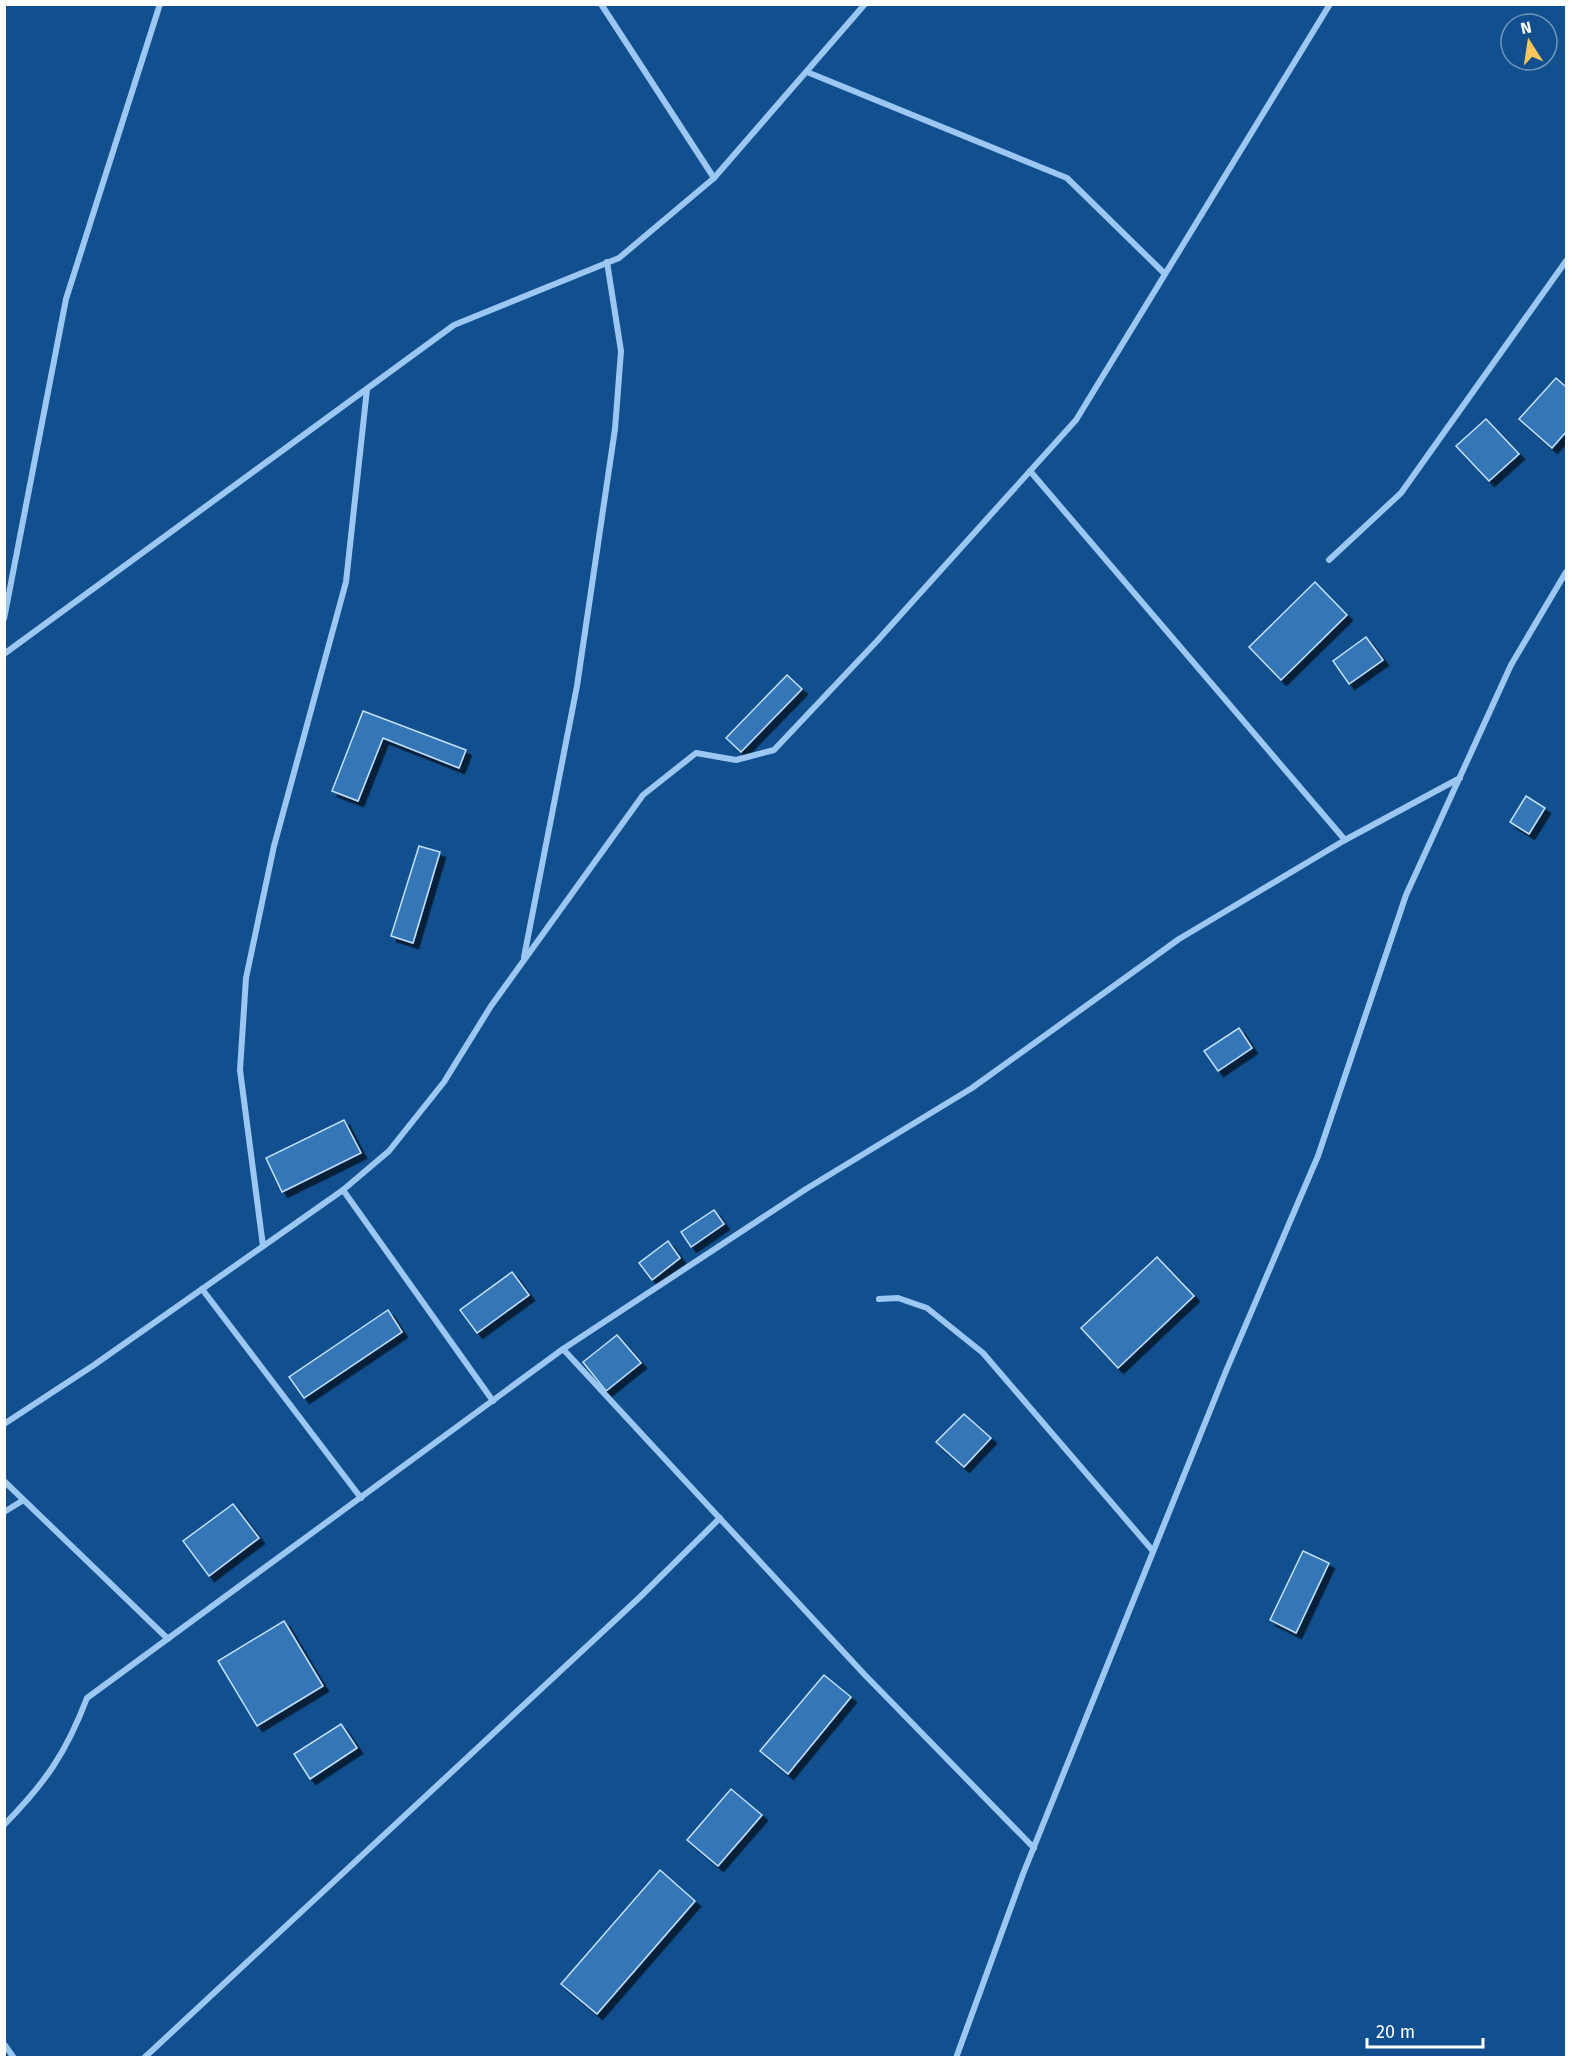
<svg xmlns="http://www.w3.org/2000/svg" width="1571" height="2062" font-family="'Fira Sans',sans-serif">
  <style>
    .building { fill: #3576b6; stroke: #c2e0fd; stroke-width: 1.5; filter: url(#shadow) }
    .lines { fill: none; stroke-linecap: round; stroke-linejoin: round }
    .minor { stroke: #9bc7f2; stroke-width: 6 }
  </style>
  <defs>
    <filter id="shadow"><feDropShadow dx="5.5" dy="5.5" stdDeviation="0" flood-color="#0009"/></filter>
  </defs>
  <rect width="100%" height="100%" fill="#114f8e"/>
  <!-- building -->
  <g class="building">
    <path d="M1556 378 1566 387V432L1552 448 1519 419Z"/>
    <path d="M1486 419 1519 454 1489 481 1456 446Z"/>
    <path d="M1315 582 1347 615 1281 680 1249 647Z"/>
    <path d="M1366 637 1383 660 1349 684 1333 661Z"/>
    <path d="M787 675 802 689 741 752 726 738Z"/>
    <path d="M363 711 466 750 459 768 383 738 358 801 332 791Z"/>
    <path d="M1526 796 1545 808 1529 834 1510 822Z"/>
    <path d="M419 846 440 852 413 943 391 936Z"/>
    <path d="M1239 1028 1252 1048 1218 1071 1204 1051Z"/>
    <path d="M344 1120 361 1153 282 1192 266 1158Z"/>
    <path d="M714 1210 724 1224 691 1247 681 1232Z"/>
    <path d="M668 1241 680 1258 652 1280 639 1263Z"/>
    <path d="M1157 1257 1194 1296 1118 1368 1081 1328Z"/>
    <path d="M512 1272 529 1295 477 1333 460 1310Z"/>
    <path d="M388 1310 402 1332 304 1398 289 1377Z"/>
    <path d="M617 1335 641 1363 606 1391 583 1362Z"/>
    <path d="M964 1414 991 1438 964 1467 936 1442Z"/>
    <path d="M233 1504 259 1538 209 1576 183 1541Z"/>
    <path d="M1303 1551 1329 1563 1296 1633 1270 1620Z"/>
    <path d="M284 1621 323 1686 257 1726 218 1661Z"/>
    <path d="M824 1675 851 1697 788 1774 760 1751Z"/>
    <path d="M341 1724 357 1748 310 1779 294 1754Z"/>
    <path d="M731 1789 762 1815 718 1866 687 1840Z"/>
    <path d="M660 1870 695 1901 597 2014 561 1984Z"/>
  </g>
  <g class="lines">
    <!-- minor -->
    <g class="minor">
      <path d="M601 4 714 178"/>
      <path d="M807 72 1067 178 1164 273"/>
      <path d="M1030 471 1345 840"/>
      <path d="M1329 560 1401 493 1566 261"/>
      <path d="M4 619 66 299 160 4"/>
      <path d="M4 654 454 325 619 258 714 178 865 4"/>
      <path d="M524 957 577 686 615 429 621 351 607 262"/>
      <path d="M343 1190 493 1401"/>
      <path d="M263 1246 240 1070 246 978 274 846 346 582 367 389"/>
      <path d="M202 1289 361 1498"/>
      <path d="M879 1299 898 1298 927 1308 983 1353 1153 1551"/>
      <path d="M563 1349 864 1674 1034 1848"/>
      <path d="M4 1424 94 1365 343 1190 389 1151 444 1082 491 1006 643 795 696 753 736 760 774 750 877 641 1076 420 1330 4"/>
      <path d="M4 1481 168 1639"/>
      <path d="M4 1512 22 1501"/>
      <path d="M4 1825C46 1782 66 1753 87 1698L563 1349 806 1189 972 1088 1179 939 1345 840 1460 778"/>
      <path d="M4 2044 14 2058"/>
      <path d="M144 2058 640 1597 720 1518"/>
      <path d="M956 2058 1023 1874 1226 1371 1318 1156 1406 895 1511 665 1566 572"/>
    </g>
  </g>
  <!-- border -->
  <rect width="1571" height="2062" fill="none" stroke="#ffffff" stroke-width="12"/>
  <!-- north arrow -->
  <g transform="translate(1529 42) rotate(348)"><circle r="28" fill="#114f8e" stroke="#7095bb" stroke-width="1.5"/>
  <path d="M0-4.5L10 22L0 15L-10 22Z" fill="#ffc75c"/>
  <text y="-9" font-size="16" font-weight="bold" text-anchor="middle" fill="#ffffff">N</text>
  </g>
  <!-- scale -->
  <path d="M1367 2038v9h116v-9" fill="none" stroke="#ffffff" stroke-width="3"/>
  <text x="1376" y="2038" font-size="18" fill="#ffffff" stroke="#114f8e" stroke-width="4.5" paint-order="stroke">20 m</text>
</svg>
